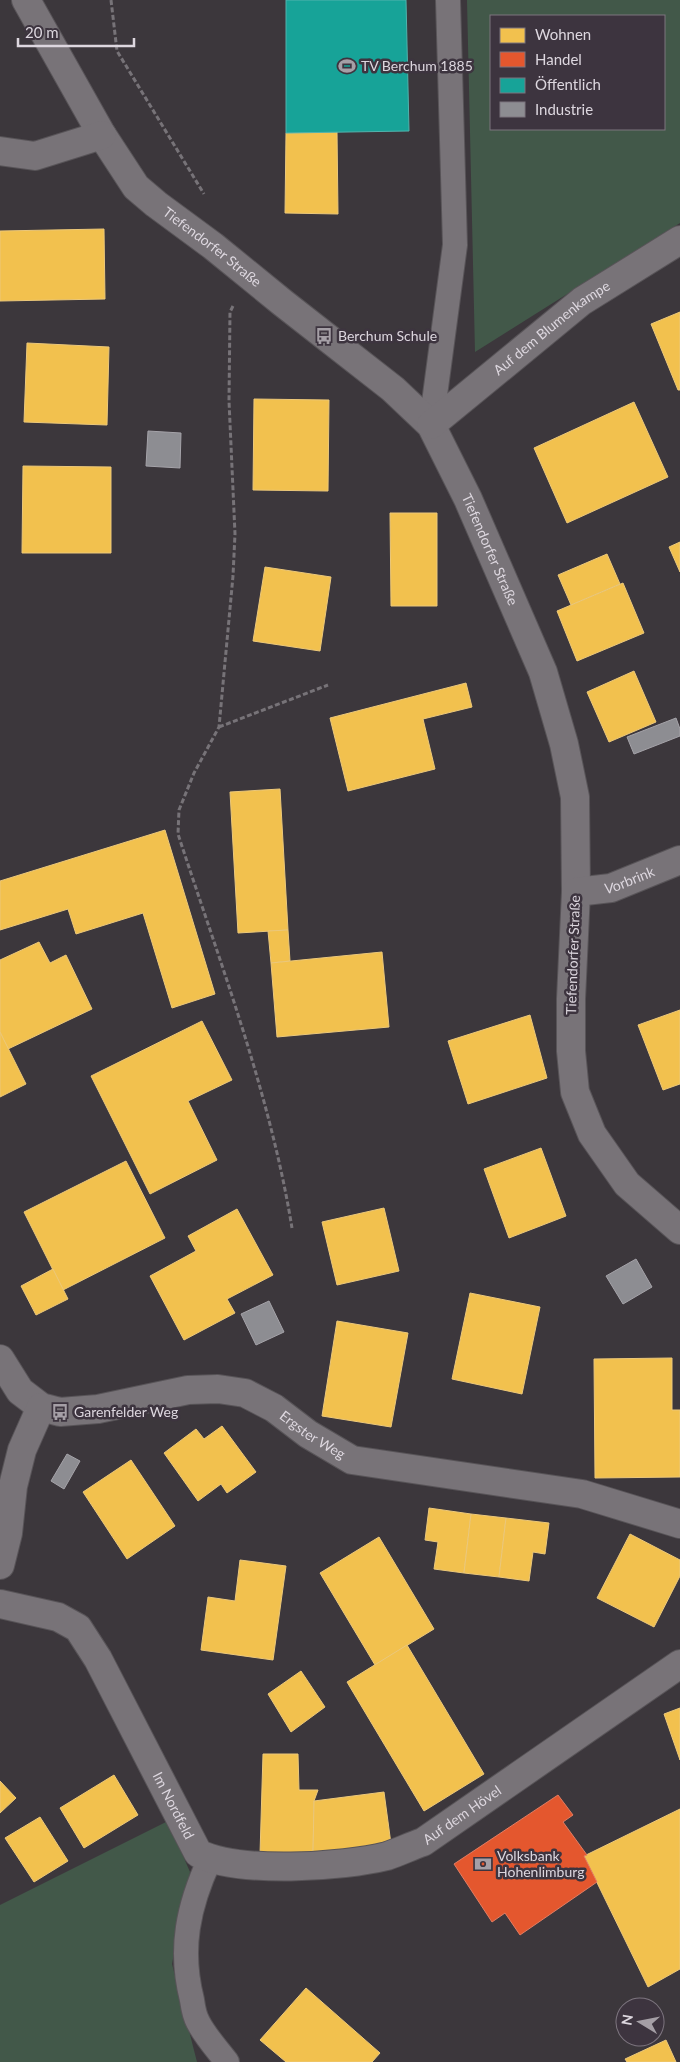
<svg xmlns="http://www.w3.org/2000/svg" width="680" height="2062" font-family="Lato,sans-serif">
  <style>
    .green { fill: #425849; fill-rule: evenodd }
    .homes { fill: #f2c14e; stroke: #ecc87a }
    .shops { fill: #e4572e; stroke: #e27d63 }
    .public { fill: #17a398; stroke: #52b3ad }
    .industry { fill: #8d8d92; stroke: #a5a3a9 }
    .lines { fill: none; stroke-linecap: round; stroke-linejoin: round }
    .lane-casing { stroke: #585458; stroke-width: 26 }
    .street-casing { stroke: #585458; stroke-width: 30 }
    .path { stroke: #777378; stroke-width: 3; stroke-dasharray: 5 2.5; stroke-linecap: butt }
    .lane { stroke: #787378; stroke-width: 24 }
    .street { stroke: #787378; stroke-width: 28 }
    .labels { text-anchor: middle; stroke-width: 5; stroke-linejoin: round; paint-order: stroke }
    .poi-label { font-size: 14px; fill: #ddd7df; stroke: #3d343f; text-anchor: start }
    .street-label { font-size: 14px; fill: #ddd7df; stroke: #3d343f }
  </style>
  <rect width="100%" height="100%" fill="#3c373c"/>
  <!-- green -->
  <g class="green">
    <path d="M467 0H680V223L475 352ZM491 16H664V129H491Z"/>
    <path d="M168 1821 190 1872 172 1964 197 2062H0V1905Z"/>
  </g>
  <!-- homes -->
  <g class="homes">
    <path d="M337 132 338 214 285 213 286 133Z"/>
    <path d="M104 229 105 299 0 301V231Z"/>
    <path d="M680 312V390H678L651 324Z"/>
    <path d="M27 343 109 347 107 425 24 422Z"/>
    <path d="M254 399 329 400 328 491 253 490Z"/>
    <path d="M634 402 668 477 567 523 534 448Z"/>
    <path d="M23 466 111 467V553H22Z"/>
    <path d="M390 513H437V606H391Z"/>
    <path d="M680 542V572L669 547Z"/>
    <path d="M607 554 620 584 571 605 558 575Z"/>
    <path d="M265 567 331 577 320 651 253 641Z"/>
    <path d="M623 583 644 633 577 661 557 611Z"/>
    <path d="M634 671 656 722 609 742 587 692Z"/>
    <path d="M466 683 472 707 423 719 435 769 348 791 330 718Z"/>
    <path d="M280 789 288 930 238 933 230 792Z"/>
    <path d="M165 830 215 994 172 1008 143 913 76 934 68 909 0 930V881Z"/>
    <path d="M288 930 290 961 271 963 268 931Z"/>
    <path d="M39 942 50 963 66 955 92 1009 8 1049 0 1032V960Z"/>
    <path d="M382 952 389 1027 277 1037 271 963Z"/>
    <path d="M680 1010V1084L663 1090 638 1025Z"/>
    <path d="M530 1015 547 1078 468 1104 448 1041Z"/>
    <path d="M202 1021 232 1080 188 1101 217 1160 150 1194 91 1076Z"/>
    <path d="M0 1032 26 1084 0 1097Z"/>
    <path d="M541 1148 566 1216 509 1238 484 1169Z"/>
    <path d="M126 1161 165 1238 63 1290 24 1212Z"/>
    <path d="M384 1208 399 1271 337 1285 322 1222Z"/>
    <path d="M237 1209 273 1275 227 1299 235 1313 184 1340 150 1276 196 1251 188 1236Z"/>
    <path d="M53 1269 68 1299 36 1315 21 1286Z"/>
    <path d="M470 1293 540 1307 522 1394 452 1379Z"/>
    <path d="M337 1321 408 1333 391 1427 322 1416Z"/>
    <path d="M672 1358V1410H680V1477L595 1478 594 1359Z"/>
    <path d="M222 1426 256 1472 227 1493 221 1484 198 1501 164 1453 196 1429 204 1439Z"/>
    <path d="M131 1460 175 1526 127 1559 83 1492Z"/>
    <path d="M429 1508 471 1514 464 1573 434 1569 438 1542 425 1540Z"/>
    <path d="M471 1514 506 1518 499 1577 464 1573Z"/>
    <path d="M506 1518 549 1523 545 1554 533 1552 529 1581 499 1577Z"/>
    <path d="M630 1534 680 1560V1576L654 1627 597 1598Z"/>
    <path d="M379 1537 434 1629 375 1665 320 1573Z"/>
    <path d="M240 1560 286 1566 273 1660 201 1650 208 1597 235 1601Z"/>
    <path d="M407 1645 484 1774 424 1811 347 1682Z"/>
    <path d="M301 1671 325 1707 291 1732 268 1694Z"/>
    <path d="M680 1708V1760L664 1714Z"/>
    <path d="M263 1754H298L299 1790H318L314 1801 313 1854H260Z"/>
    <path d="M114 1775 138 1815 84 1848 60 1808Z"/>
    <path d="M0 1781 16 1798 0 1813Z"/>
    <path d="M384 1792 391 1844 313 1854 314 1801Z"/>
    <path d="M680 1809V1969L648 1987 584 1856Z"/>
    <path d="M40 1817 68 1861 34 1882 5 1838Z"/>
    <path d="M306 1988 380 2053 372 2062H286L260 2040Z"/>
    <path d="M666 2040 676 2062H627L625 2059Z"/>
  </g>
  <!-- shops -->
  <path class="shops" d="M558 1795 573 1815 563 1822 587 1855 584 1856 597 1882 520 1935 505 1913 492 1922 454 1864Z"/>
  <!-- public -->
  <path class="public" d="M286 0H406L409 131 286 133Z"/>
  <!-- industry -->
  <g class="industry">
    <path d="M148 431 181 433 180 468 146 466Z"/>
    <path d="M676 718 680 729V736L634 754 627 737Z"/>
    <path d="M636 1259 652 1287 623 1304 606 1276Z"/>
    <path d="M269 1301 284 1332 256 1345 241 1314Z"/>
    <path d="M67 1454 80 1461 64 1489 51 1481Z"/>
  </g>
  <g class="lines">
    <!-- lane casing -->
    <g class="lane-casing">
      <g id="lane">
        <path d="M431 425 455 245 448 0"/>
        <path d="M210 1859C188 1906 179 1949 192 2000 193 2007 194 2015 198 2022 205 2036 217 2049 227 2062"/>
      </g>
    </g>
    <!-- street casing -->
    <g class="street-casing">
      <g id="street">
        <path id="s1" d="M26 0 102 135 136 187 156 204 213 246 283 303 393 389 431 425 468 499 543 672 564 744 575 797 576 892 571 999V1051L575 1092 592 1134 627 1184 680 1230"/>
        <path d="M0 151 35 156 102 135"/>
        <path id="s2" d="M431 425 582 301 680 240"/>
        <path id="s3" d="M576 892 611 888 680 860"/>
        <path id="s4" d="M0 1359 20 1391 41 1407 60 1412 98 1409 188 1390 218 1389 245 1393 274 1408 308 1434 352 1460 582 1494 680 1524"/>
        <path d="M0 1565 8 1533 13 1486 22 1450 41 1407"/>
        <path id="s5" d="M0 1604 58 1617 78 1628 98 1659 198 1853C238 1874 343 1867 387 1856 399 1852 411 1846 423 1842L680 1664"/>
      </g>
    </g>
    <!-- path -->
    <g class="path">
      <path d="M111 0 117 51 204 194"/>
      <path d="M233 306 230 312 229 401 235 534 233 576 219 727 194 773 179 810 178 834C220 963 270 1093 292 1228"/>
      <path d="M219 727 328 685"/>
    </g>
    <!-- lane -->
    <use href="#lane" class="lane"/>
    <!-- street -->
    <use href="#street" class="street"/>
  </g>
  <!-- icons -->
  <defs>
    <g id="stadium-bare" transform="scale(1.35)"><path d="M0-5a6.5 5 0 1 0 0 10a6.5 5 0 1 0 0-10ZM-3.5-1.8h7v3.6h-7Z" fill="#a59fa6" stroke="#3d343f" stroke-width="2.5" paint-order="stroke"/></g>
    <g id="bus-bare" transform="scale(1.35)"><path d="M-5-6H5V4H4V6H2V4H-2V6H-4V4H-5ZM-3.5-4V0h7V-4ZM-3.5 1.2v1.5H-2V1.2ZM2 1.2v1.5H3.5V1.2Z" fill="#a59fa6" stroke="#3d343f" stroke-width="2.5" paint-order="stroke"/></g>
    <g id="bank-bare" transform="scale(1.35)"><path d="M-6-4H6V4H-6ZM0-2.3a2.3 2.3 0 1 0 0 4.6a2.3 2.3 0 1 0 0-4.6Z" fill="#a59fa6" stroke="#3d343f" stroke-width="2.5" paint-order="stroke"/></g>
  </defs>
  <g fill-rule="evenodd">
    <use href="#stadium-bare" x="347" y="66"/>
    <use href="#bus-bare" x="324" y="336"/>
    <use href="#bus-bare" x="60" y="1412"/>
    <use href="#bank-bare" x="483" y="1864"/>
  </g>
  <g class="labels">
    <!-- poi labels -->
    <g class="poi-label">
      <text x="361" y="71">TV Berchum 1885</text>
      <text x="338" y="341">Berchum Schule</text>
      <text x="74" y="1417">Garenfelder Weg</text>
      <text x="497" y="1861">Volksbank<tspan x="497" dy="16">Hohenlimburg</tspan></text>
    </g>
    <!-- street labels -->
    <g class="street-label">
      <text dy="5" stroke="none"><textPath href="#s1" startOffset="314">Tiefendorfer Straße</textPath></text>
      <text dy="5" stroke="none"><textPath href="#s2" startOffset="155">Auf dem Blumenkampe</textPath></text>
      <text dy="5" stroke="none"><textPath href="#s1" startOffset="734">Tiefendorfer Straße</textPath></text>
      <text dy="5" stroke="none"><textPath href="#s3" startOffset="55">Vorbrink</textPath></text>
      <text transform="translate(573 955) rotate(-88)" y="5">Tiefendorfer Straße</text>
      <text dy="5" stroke="none"><textPath href="#s4" startOffset="351">Ergster Weg</textPath></text>
      <text dy="5" stroke="none"><textPath href="#s5" startOffset="284">Im Nordfeld</textPath></text>
      <text dy="5" stroke="none"><textPath href="#s5" startOffset="615">Auf dem Hövel</textPath></text>
    </g>
  </g>
  <!-- legend -->
  <rect x="490" y="15" width="175" height="115" fill="#3d343f" stroke="#7d757f"/>
  <rect x="500" y="28" width="25" height="15" fill="#f2c14e" stroke="#7d757f"/>
  <text x="535" y="40" font-size="15" fill="#ddd7df">Wohnen</text>
  <rect x="500" y="52" width="25" height="15" fill="#e4572e" stroke="#7d757f"/>
  <text x="535" y="65" font-size="15" fill="#ddd7df">Handel</text>
  <rect x="500" y="78" width="25" height="15" fill="#17a398" stroke="#7d757f"/>
  <text x="535" y="90" font-size="15" fill="#ddd7df">Öffentlich</text>
  <rect x="500" y="102" width="25" height="15" fill="#8d8d92" stroke="#7d757f"/>
  <text x="535" y="115" font-size="15" fill="#ddd7df">Industrie</text>
  <!-- north arrow -->
  <g transform="translate(640 2022) rotate(280)"><circle r="24" fill="#3d343f" stroke="#7d757f"/>
  <path d="M0-4L9 19L0 12L-9 19Z" fill="#a59fa6"/>
  <text y="-8" font-size="14" font-weight="bold" text-anchor="middle" fill="#ddd7df">N</text>
  </g>
  <!-- scale -->
  <path d="M18 38v8h116v-8" fill="none" stroke="#ddd7df" stroke-width="2.5"/>
  <text x="25" y="38" font-size="15" fill="#ddd7df" stroke="#3d343f" stroke-width="4" paint-order="stroke">20 m</text>
</svg>
